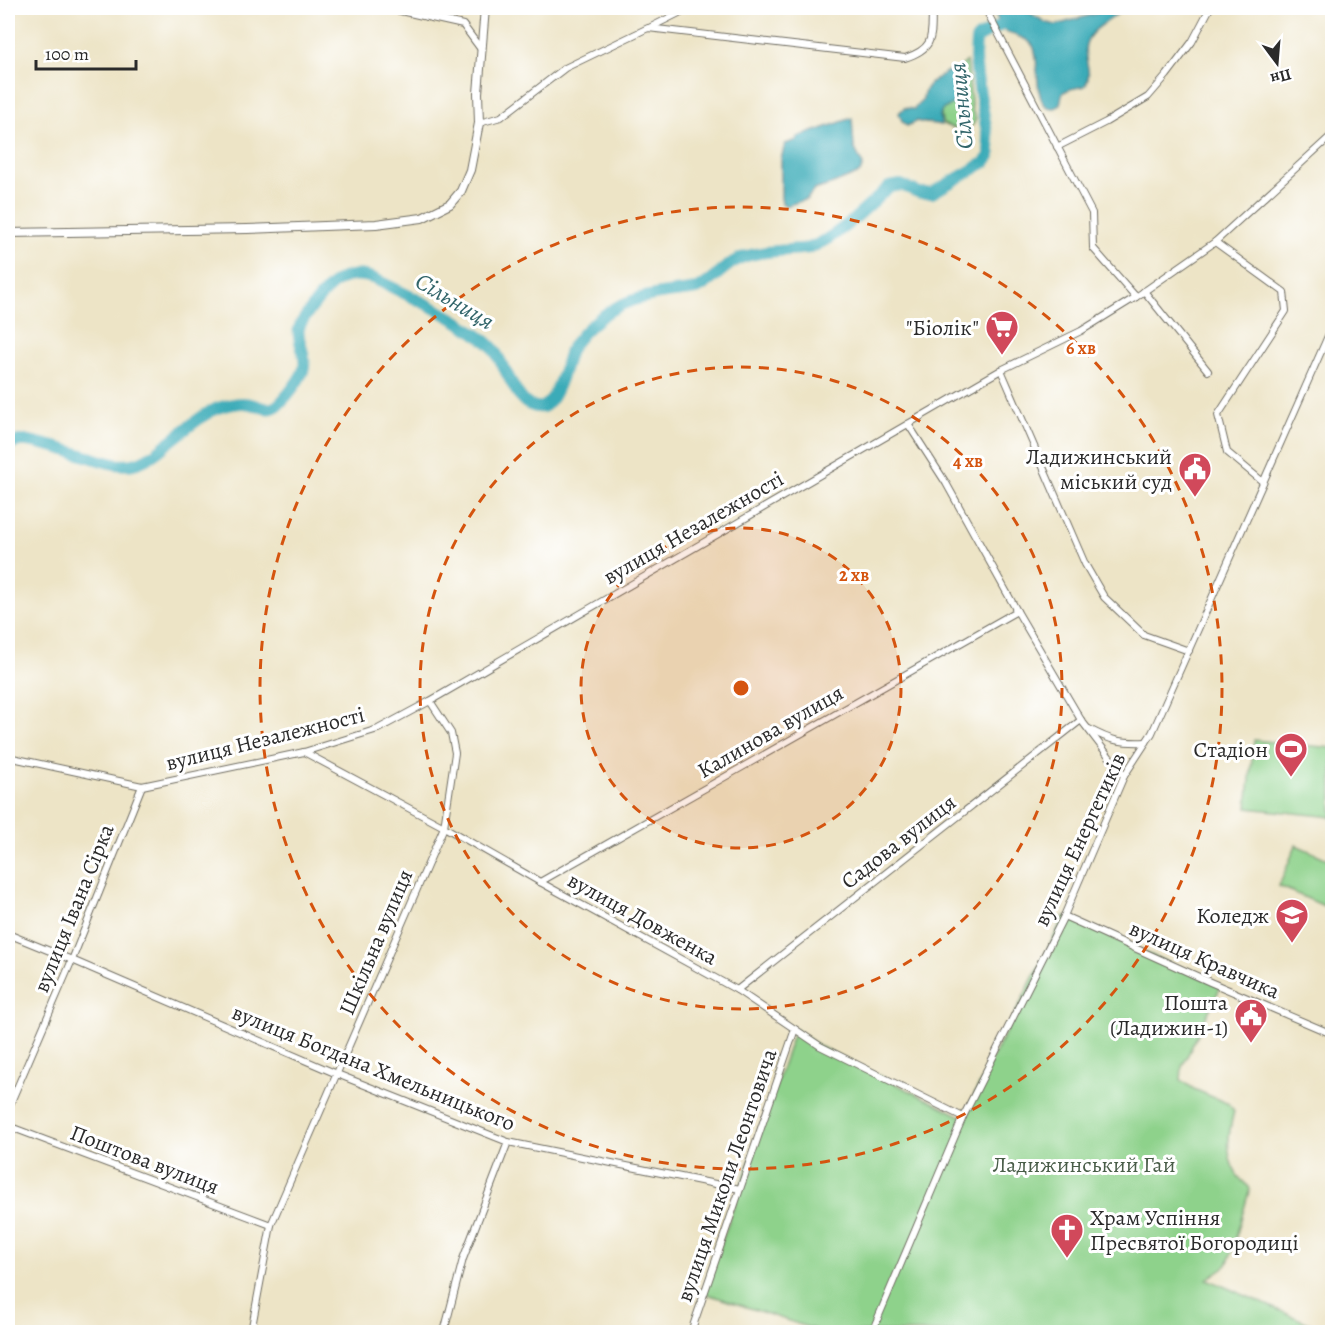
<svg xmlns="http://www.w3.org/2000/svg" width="1340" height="1340" font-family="Alegreya,serif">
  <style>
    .green { fill: #8ed28b; stroke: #5c7e5b; stroke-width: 1.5 }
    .water { fill: #3babb8; stroke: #336b72; stroke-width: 1.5 }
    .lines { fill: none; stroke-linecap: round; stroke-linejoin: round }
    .river { stroke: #3babb8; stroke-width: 12 }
    .minor-casing { stroke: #6f6c61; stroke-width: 8 }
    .tertiary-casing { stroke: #6f6c61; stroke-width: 10 }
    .minor { stroke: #fff; stroke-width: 6 }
    .tertiary { stroke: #fff; stroke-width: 8 }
    .ring { fill: none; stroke: #d5540f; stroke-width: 3; stroke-dasharray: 10 8 }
    .labels { text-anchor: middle; stroke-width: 6; stroke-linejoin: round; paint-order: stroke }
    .poi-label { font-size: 22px; fill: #2b2b2b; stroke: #fff; text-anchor: end }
    .street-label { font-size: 22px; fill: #2b2b2b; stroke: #fff }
    .park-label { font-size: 22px; fill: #495d48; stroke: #fff }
    .water-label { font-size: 24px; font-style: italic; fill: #32656a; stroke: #fff }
    .centre { fill: #d5540f; stroke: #fff; stroke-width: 3 }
    .ring-label { font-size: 18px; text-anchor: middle; font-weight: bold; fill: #d5540f; stroke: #fff; stroke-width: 6; stroke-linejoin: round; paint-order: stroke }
  </style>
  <rect width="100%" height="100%" fill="#fff"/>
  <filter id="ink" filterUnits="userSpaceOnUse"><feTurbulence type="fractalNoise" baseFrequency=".0167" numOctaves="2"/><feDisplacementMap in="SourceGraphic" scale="12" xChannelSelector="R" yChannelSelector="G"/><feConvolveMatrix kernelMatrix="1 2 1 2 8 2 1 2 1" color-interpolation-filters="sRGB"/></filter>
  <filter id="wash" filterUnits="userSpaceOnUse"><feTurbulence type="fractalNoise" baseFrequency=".008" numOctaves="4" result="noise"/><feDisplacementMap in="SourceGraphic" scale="24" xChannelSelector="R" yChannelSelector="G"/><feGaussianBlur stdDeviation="1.35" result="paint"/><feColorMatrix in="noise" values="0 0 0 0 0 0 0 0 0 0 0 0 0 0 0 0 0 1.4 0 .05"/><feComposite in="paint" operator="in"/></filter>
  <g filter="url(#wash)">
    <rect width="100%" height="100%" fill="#ede4c6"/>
    <!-- green -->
    <g class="green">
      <path d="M967 61 972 110 976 119 973 125C962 129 954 130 943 124 936 102 950 110 957 96 961 89 958 78 956 71Z"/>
      <path d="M1254 740 1332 748V817L1247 808Z"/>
      <path d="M1296 845 1332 861V885L1324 906 1279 886Z"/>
      <path d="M1064 916 1221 986 1182 1067 1181 1080 1194 1089 1229 1104 1234 1111C1229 1131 1224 1154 1236 1173 1239 1179 1245 1183 1250 1188L1232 1251 1227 1265 1207 1279 1322 1329 1321 1332H822L704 1293 795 1029 819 1046 963 1117Z"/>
    </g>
    <!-- water -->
    <g class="water">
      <path d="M993 8H1022L1045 22 1056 25 1101 12 1108 8H1123C1113 21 1091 27 1086 44 1082 59 1094 71 1085 86 1079 88 1067 88 1063 93 1060 99 1062 107 1054 108 1031 110 1041 58 1033 46 1027 37 1014 36 1005 31 1000 28 997 17 994 11Z"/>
      <path d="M948 71H956L959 86 957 96 958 101 942 110 940 115 941 125C934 123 922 124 917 121L907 126 902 121 899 113 904 108 914 109 923 99C923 85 937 78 948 71Z"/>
      <path d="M852 118 854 147 863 165 860 173 833 184 814 190 807 199 786 206 782 203 781 198V159L785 144 797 140 798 137Z"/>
    </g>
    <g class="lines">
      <!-- river -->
      <path class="river" d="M8 445 19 441H27C48 444 68 451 89 457 103 461 118 467 133 464 147 461 158 452 168 443 182 433 205 411 221 407 228 405 236 403 243 403 258 403 269 416 281 402 288 395 302 377 304 368 307 354 296 340 299 328 301 321 307 315 311 309 328 286 344 267 375 279 409 296 445 311 475 333 482 338 488 342 493 348 502 361 515 395 526 403 530 406 538 408 543 407 556 402 566 363 570 350 585 326 613 304 641 298 659 293 678 292 697 289 712 282 721 269 735 261 752 250 789 251 809 248 837 238 867 207 889 187L901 185 920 193H932L984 163 990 156V150L977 76 975 57 976 40 979 37 1007 22H1016"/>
    </g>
  </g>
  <g filter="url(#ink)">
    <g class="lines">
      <!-- minor casing -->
      <g class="minor-casing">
        <g id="minor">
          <path d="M387 8 463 25 480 48"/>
          <path d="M985 8 1092 213 1093 248 1136 297"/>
          <path d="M649 28 689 8"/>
          <path d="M479 123 501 117 565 68 648 28 905 58C936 48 931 36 932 8"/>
          <path d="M1057 147 1106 122 1148 97 1167 75 1192 42 1210 8"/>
          <path d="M1215 242 1284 292 1286 311 1218 415 1227 452 1263 482"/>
          <path d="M1144 291 1208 371"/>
          <path d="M1001 370 1085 564 1104 597 1144 635 1189 651"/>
          <path d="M908 424 946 483 1017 611 1081 720 1124 776"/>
          <path d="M1089 729C1111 741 1121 743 1146 742"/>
          <path d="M304 752 444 827 540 882 737 990 820 1046 963 1117"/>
          <path d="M8 757 142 786 304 752 378 729 430 701 1001 370 1081 331 1136 297 1215 242 1332 135"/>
          <path d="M540 882 1017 611"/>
          <path d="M1064 916 1210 982 1332 1034"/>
          <path d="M8 934 72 960 337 1074 508 1142 740 1189"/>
          <path d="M737 990 1081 720"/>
          <path d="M8 1109 72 960 142 786"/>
          <path d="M8 1126 271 1225"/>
          <path d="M251 1332 271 1225 444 827 455 753 451 733 430 701"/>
          <path d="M444 1332 463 1259 508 1142"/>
          <path d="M691 1332 795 1029"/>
          <path d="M872 1332 963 1117 1064 916 1124 776 1152 733 1332 327"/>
        </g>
      </g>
      <!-- tertiary casing -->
      <g class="tertiary-casing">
        <path id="tertiary" d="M8 233 247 229 376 224 422 218 450 204 461 191 470 170 479 123 478 93 485 8"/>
      </g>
      <!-- minor -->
      <use href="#minor" class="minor"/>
      <!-- tertiary -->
      <use href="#tertiary" class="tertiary"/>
    </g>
  </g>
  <!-- distance rings -->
  <circle cx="741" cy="688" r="160" fill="#d5540f" fill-opacity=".12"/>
  <g class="ring">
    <circle cx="741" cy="688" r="160"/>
    <circle cx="741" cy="688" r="321"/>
    <circle cx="741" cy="688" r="481"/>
  </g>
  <!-- icons -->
  <defs>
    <g id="supermarket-pin" transform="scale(1.725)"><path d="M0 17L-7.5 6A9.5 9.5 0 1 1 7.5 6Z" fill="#d1495b" stroke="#fff"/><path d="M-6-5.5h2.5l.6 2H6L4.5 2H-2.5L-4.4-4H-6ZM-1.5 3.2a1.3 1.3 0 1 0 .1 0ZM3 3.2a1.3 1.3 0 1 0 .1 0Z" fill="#fff"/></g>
    <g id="civic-pin" transform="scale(1.725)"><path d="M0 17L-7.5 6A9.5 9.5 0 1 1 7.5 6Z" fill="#d1495b" stroke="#fff"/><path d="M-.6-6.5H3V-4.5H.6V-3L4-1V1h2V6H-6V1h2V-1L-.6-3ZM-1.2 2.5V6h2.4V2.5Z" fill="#fff"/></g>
    <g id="stadium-pin" transform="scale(1.725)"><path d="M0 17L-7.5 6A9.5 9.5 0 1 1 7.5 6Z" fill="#d1495b" stroke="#fff"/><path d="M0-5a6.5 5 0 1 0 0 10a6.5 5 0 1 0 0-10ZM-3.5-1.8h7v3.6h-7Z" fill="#fff"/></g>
    <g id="university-pin" transform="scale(1.725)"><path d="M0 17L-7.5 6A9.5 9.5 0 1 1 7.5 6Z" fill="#d1495b" stroke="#fff"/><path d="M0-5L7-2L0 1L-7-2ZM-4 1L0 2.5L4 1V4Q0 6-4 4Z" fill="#fff"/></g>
    <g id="church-pin" transform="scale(1.725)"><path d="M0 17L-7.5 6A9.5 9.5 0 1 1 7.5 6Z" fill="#d1495b" stroke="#fff"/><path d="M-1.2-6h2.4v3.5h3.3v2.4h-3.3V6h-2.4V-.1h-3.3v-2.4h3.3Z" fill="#fff"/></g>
  </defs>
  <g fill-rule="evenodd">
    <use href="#supermarket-pin" x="1002" y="327"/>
    <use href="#civic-pin" x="1195" y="469"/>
    <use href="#stadium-pin" x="1291" y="749"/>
    <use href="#university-pin" x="1292" y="915"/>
    <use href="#civic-pin" x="1251" y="1015"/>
    <use href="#church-pin" x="1067" y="1230"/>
  </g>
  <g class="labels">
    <!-- poi labels -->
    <g class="poi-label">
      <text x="979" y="335">"Біолік"</text>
      <text x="1172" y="464">Ладижинський<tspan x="1172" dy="25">міський суд</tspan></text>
      <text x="1268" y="757">Стадіон</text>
      <text x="1269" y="923">Коледж</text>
      <text x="1228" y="1010">Пошта<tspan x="1228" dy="25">(Ладижин-1)</tspan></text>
      <text x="1090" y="1225" text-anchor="start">Храм Успіння<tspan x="1090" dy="25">Пресвятої Богородиці</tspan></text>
    </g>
    <!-- street labels -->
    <g class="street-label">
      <text transform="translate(693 527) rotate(-30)" y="8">вулиця Незалежності</text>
      <text transform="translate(770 731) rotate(-30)" y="8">Калинова вулиця</text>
      <text transform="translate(265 738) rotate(-14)" y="8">вулиця Незалежності</text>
      <text transform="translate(1079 839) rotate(-65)" y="8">вулиця Енергетиків</text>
      <text transform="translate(898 841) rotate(-38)" y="8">Садова вулиця</text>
      <text transform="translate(73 908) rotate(-68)" y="8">вулиця Івана Сірка</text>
      <text transform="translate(643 918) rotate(29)" y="8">вулиця Довженка</text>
      <text transform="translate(375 942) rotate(-67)" y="8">Шкільна вулиця</text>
      <text transform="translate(1205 959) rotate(24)" y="8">вулиця Кравчика</text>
      <text transform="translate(374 1067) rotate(22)" y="8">вулиця Богдана Хмельницького</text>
      <text transform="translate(145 1159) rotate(21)" y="8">Поштова вулиця</text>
      <text transform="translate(726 1175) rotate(-71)" y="8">вулиця Миколи Леонтовича</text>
    </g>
    <!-- park labels -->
    <g class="park-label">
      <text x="1084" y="1172">Ладижинський Гай</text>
    </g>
    <!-- water labels -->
    <g class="water-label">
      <text transform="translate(961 106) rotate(-95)" y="8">Сільниця</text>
      <text transform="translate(455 301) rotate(31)" y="8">Сільниця</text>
    </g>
  </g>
  <circle cx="741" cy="688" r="9" class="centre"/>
  <g class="ring-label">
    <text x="1081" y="354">6 хв</text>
    <text x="968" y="467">4 хв</text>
    <text x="854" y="581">2 хв</text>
  </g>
  <!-- margin -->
  <rect width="1340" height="1340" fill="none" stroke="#fff" stroke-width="30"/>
  <!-- north arrow -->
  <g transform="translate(1277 63) rotate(164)" stroke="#ffffff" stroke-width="4.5" paint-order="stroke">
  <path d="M0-4.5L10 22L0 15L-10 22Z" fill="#2b2b2b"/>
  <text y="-9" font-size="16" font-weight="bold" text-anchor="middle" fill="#2b2b2b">Пн</text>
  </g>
  <!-- scale -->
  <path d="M36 60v9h100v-9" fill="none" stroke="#2b2b2b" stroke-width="3"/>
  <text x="45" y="60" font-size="18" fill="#2b2b2b" stroke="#ffffff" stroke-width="4.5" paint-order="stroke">100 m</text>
</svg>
